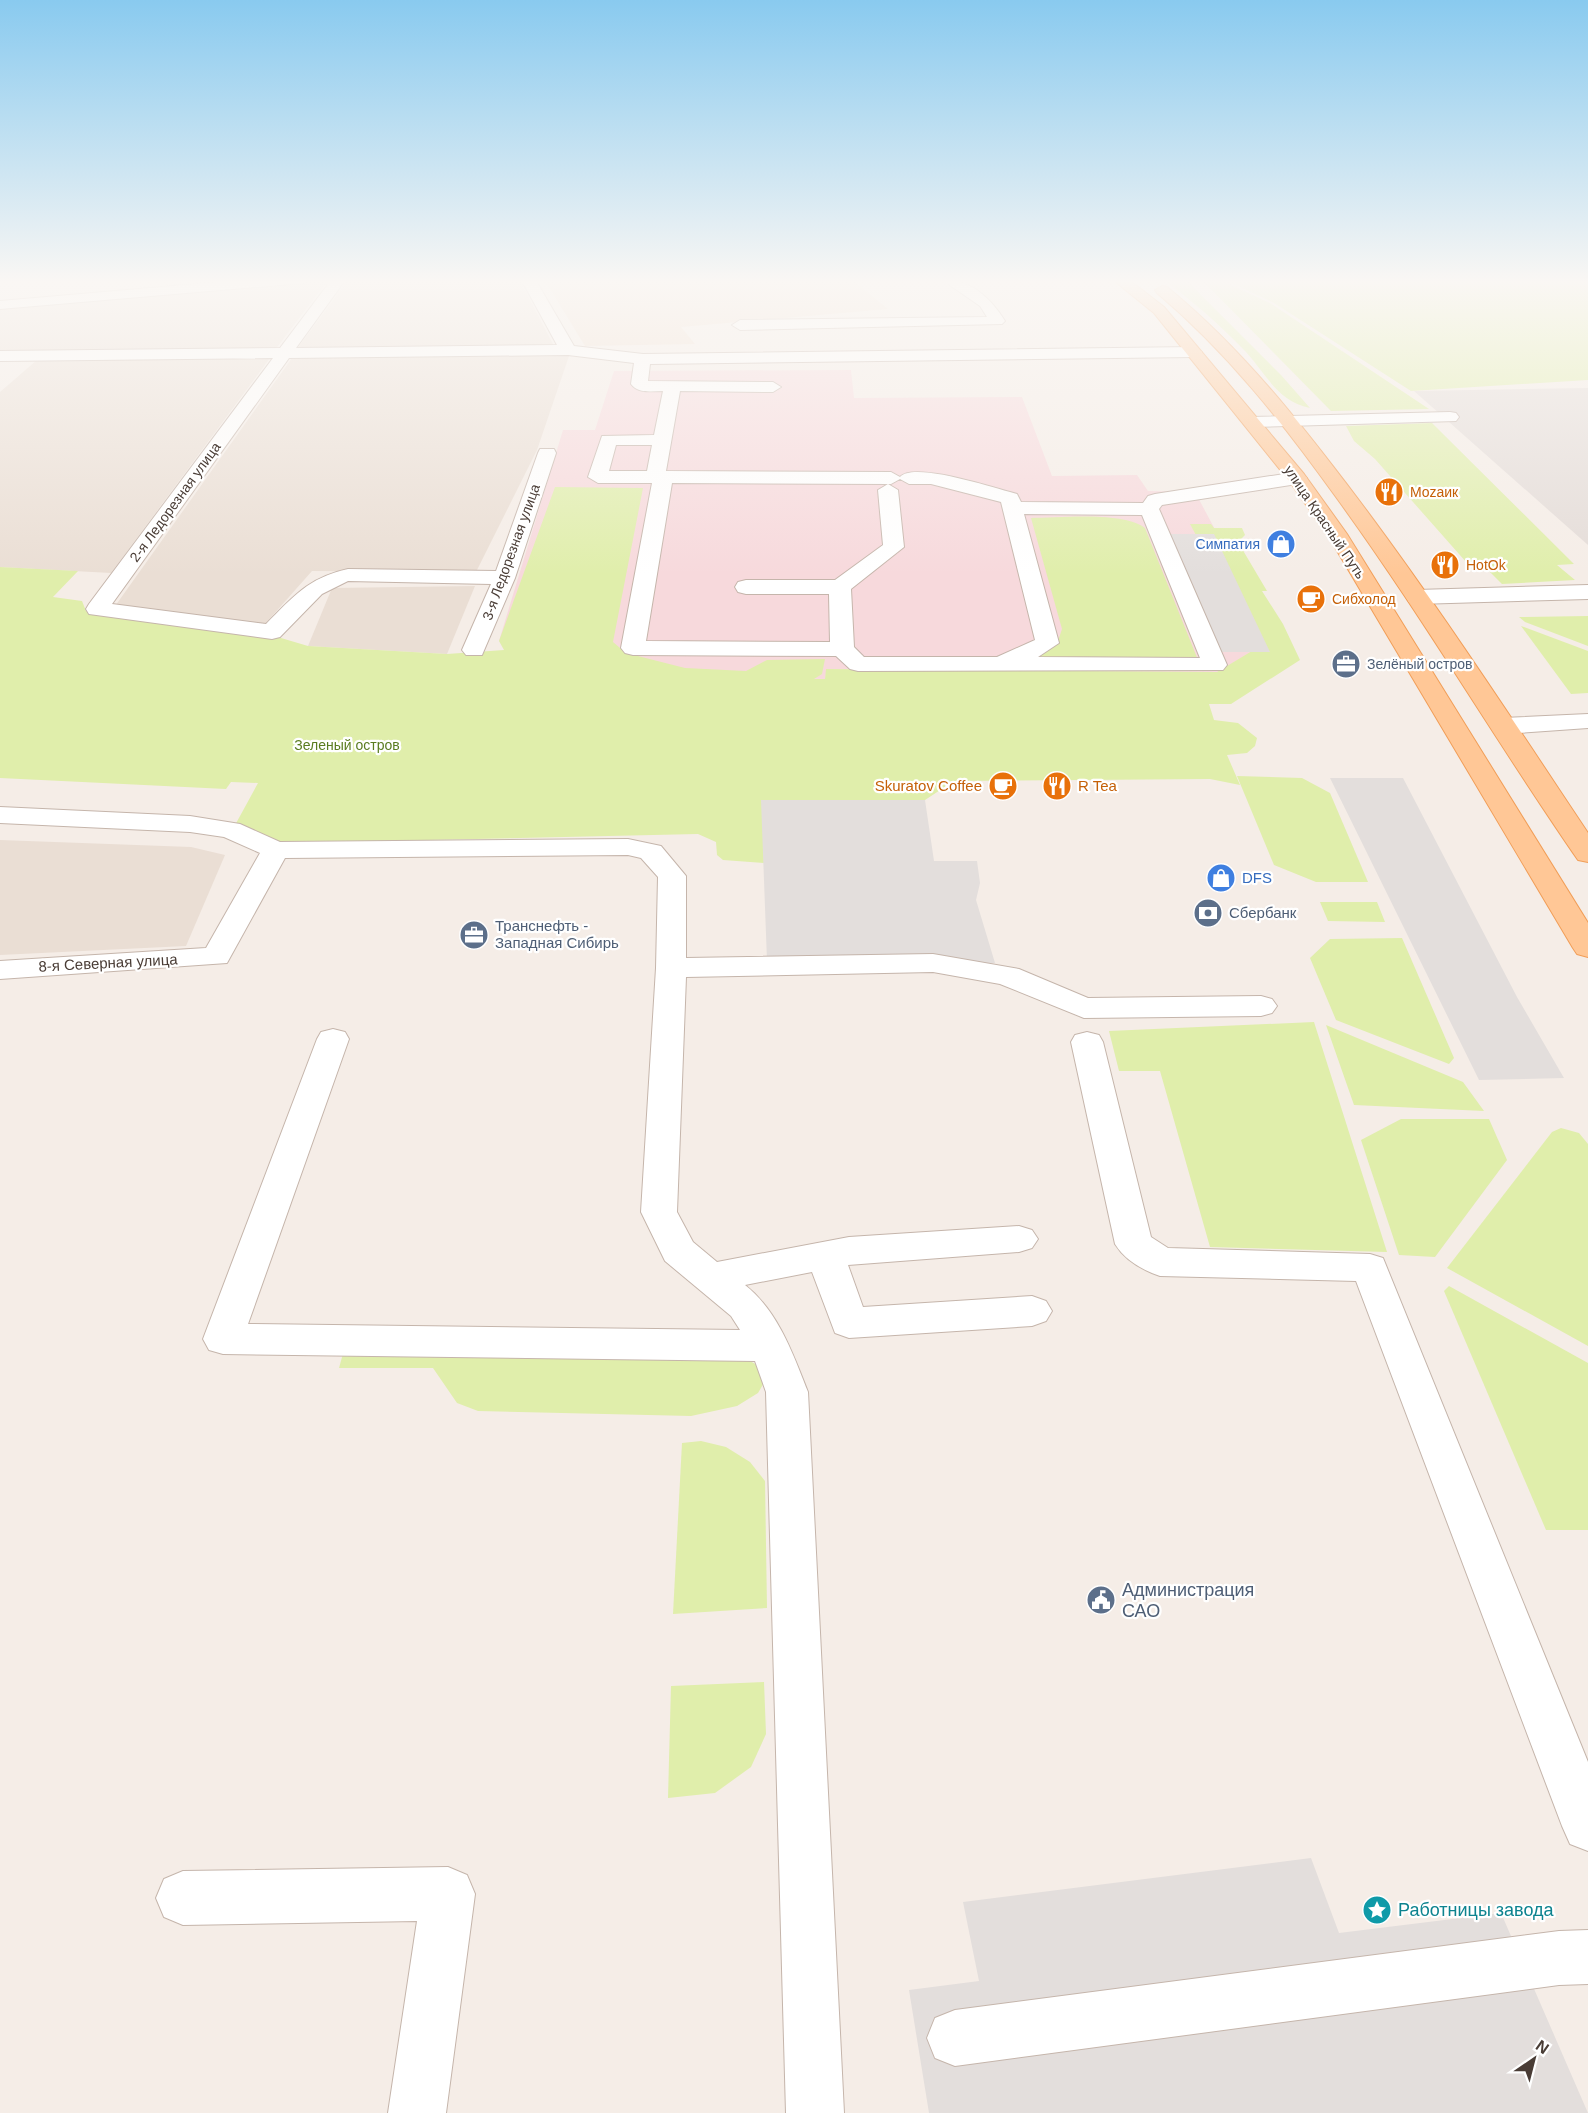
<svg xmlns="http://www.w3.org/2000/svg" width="1588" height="2113" font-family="Arial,sans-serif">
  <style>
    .residential { fill: #eaded4 }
    .industrial { fill: #e4dcd8 }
    .education { fill: #f0decf }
    .medical { fill: #f7d9dc }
    .green { fill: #e0eeab }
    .parking { fill: #e3dedc }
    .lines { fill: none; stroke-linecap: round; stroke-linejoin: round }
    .minor-casing { stroke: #c5b5ab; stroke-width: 2 }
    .major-casing { stroke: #f19e58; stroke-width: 2 }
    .minor { fill: #fff; fill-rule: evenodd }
    .major { fill: #ffc796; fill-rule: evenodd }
    .labels { text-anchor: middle; stroke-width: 4.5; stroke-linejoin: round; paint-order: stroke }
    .far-food-label { font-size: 14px; fill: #c56008; stroke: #fff; text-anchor: start }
    .far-street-label { font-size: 14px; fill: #493c35; stroke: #fff }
    .far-shop-label { font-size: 14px; fill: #366cbe; stroke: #fff; text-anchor: end }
    .far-service-label { font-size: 14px; fill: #4e5e75; stroke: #fff; text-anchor: start }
    .far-park-label { font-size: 14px; fill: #5a7c20; stroke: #fff }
    .food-label { font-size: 15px; fill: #c56008; stroke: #fff; text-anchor: end }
    .shop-label { font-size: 15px; fill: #366cbe; stroke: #fff; text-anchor: start }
    .service-label { font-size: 15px; fill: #4e5e75; stroke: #fff; text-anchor: start }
    .street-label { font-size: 15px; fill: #493c35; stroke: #fff }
    .near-service-label { font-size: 18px; fill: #4e5e75; stroke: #fff; text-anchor: start }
    .near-culture-label { font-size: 18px; fill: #0d838f; stroke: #fff; text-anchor: start }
  </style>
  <rect width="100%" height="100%" fill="#f5ede7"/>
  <!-- residential -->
  <g class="residential">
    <path d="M349 279H519L555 348 296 350Z"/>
    <path d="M328 280 275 350 0 352V309Z"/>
    <path d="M569 356 537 450 476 572 312 571 265 624 113 609 292 358Z"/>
    <path d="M270 358 111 573 0 567V392L37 360Z"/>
    <path d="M475 586 447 654 308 646 332 588Z"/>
    <path d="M0 840 191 847 225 855 186 946 0 955Z"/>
  </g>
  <!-- industrial -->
  <path class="industrial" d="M1588 388V545L1414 391Z"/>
  <!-- education -->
  <path class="education" d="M544 279H851L888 309 681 327 695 344 585 346Z"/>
  <!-- medical -->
  <path class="medical" d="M851 370 854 398 1022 397 1052 476 1137 475 1148 491 1195 492 1280 651 1232 683 1026 684 1020 671 827 669 825 679 609 674 499 641 563 430H595L614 371Z"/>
  <!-- green -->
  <g class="green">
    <path d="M1162 279H1185L1281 375 1310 408C1277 401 1267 375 1246 352 1220 325 1192 300 1162 279Z"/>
    <path d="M1201 279H1218L1270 303 1429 409 1331 411Z"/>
    <path d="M1223 279H1588V380L1411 391 1274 303Z"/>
    <path d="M1432 423 1574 564 1557 565 1575 580 1502 584 1489 571H1474L1375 459 1354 441 1346 426Z"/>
    <path d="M555 487 643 488 613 642 626 653 685 668 746 671 767 660 825 659 822 674 814 679H825L826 669 1217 672 1257 648 1190 524H1211L1214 528H1242L1245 535 1238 542 1267 591H1262L1283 624 1300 660 1231 704H1209L1214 720 1238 723 1257 738 1255 746 1247 753 1227 755 1240 785 1210 779 954 781 925 800H762L764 863 723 860 717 855 716 842 698 834 288 843 258 841 234 827 258 783 231 782 226 789 0 778V567L78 571 53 597 82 601 86 611 281 638 308 646 447 654 504 650 499 641Z"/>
    <path d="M1031 518C1059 518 1123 511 1145 528L1198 660 1024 659 1058 641 1062 629Z"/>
    <path d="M1588 616V646L1525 622 1519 617Z"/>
    <path d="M1521 626 1588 651V693L1571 694Z"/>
    <path d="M1237 776 1302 778 1330 793 1368 882H1316L1274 865Z"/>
    <path d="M1320 902H1377L1385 922 1328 921Z"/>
    <path d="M1402 938 1454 1058 1449 1064 1336 1020 1310 958 1330 939Z"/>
    <path d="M1314 1022 1387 1252 1210 1247 1160 1071H1119L1109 1031Z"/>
    <path d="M1326 1025 1463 1082 1484 1111 1354 1105Z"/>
    <path d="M1401 1119H1489L1507 1160 1435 1257 1399 1255 1361 1140Z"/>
    <path d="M1561 1128 1579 1133 1588 1144V1346L1447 1268 1552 1132Z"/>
    <path d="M1449 1286 1588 1363V1530H1546L1444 1291Z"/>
    <path d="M344 1350 739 1355 759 1366 765 1381 758 1393 737 1406 691 1416 478 1411 457 1403 433 1368H339Z"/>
    <path d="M701 1441 726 1447 750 1462 765 1481 767 1608 673 1614 682 1443Z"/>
    <path d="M764 1682 766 1734 751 1767 715 1793 668 1798 671 1686Z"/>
  </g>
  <!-- parking -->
  <g class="parking">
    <path d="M1150 534H1214L1270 652H1198Z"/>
    <path d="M1330 778H1403L1517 997 1564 1078 1479 1080Z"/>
    <path d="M761 800H925L934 861H977L980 883 976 900 995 963 767 961Z"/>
    <path d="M1311 1858 1339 1933 1501 1913 1588 2113H929L909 1990 979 1981 963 1902Z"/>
  </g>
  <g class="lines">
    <!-- minor casing -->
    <g class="minor-casing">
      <g id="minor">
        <path d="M254 279H311L304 283 0 309V301Z"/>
        <path d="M332 279H346L296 348 557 345 521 279H535L574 346 643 354 1194 347 1202 352 1194 357 650 364 648 381 773 382 781 387 773 392 680 391 666 471 891 472 900 477C914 461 996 489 1017 494L1021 502 1143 503 1148 496 1155 494 1297 472 1307 478 1297 484 1162 505 1159 509 1227 665 1223 670 858 671 850 669 836 656 633 655 625 653 621 648 652 483H598L588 477 602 436 654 435 663 391C652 391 638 394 631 384L634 363 568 355 289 358 112 604 266 624C294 596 308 578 348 569L496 571 538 453 540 449H554L556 453 515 578 482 655H466L462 650 491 584 348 581 322 594 280 637 272 639 89 614 86 609 89 604 273 358 0 361V351L280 348ZM616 445H652L647 471H609ZM900 479 909 484H931L1001 502 1035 640 997 657H864L854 647 851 589 904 547 898 490 888 484 878 490 883 545 835 580H746L738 582 735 587 738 592 746 594H829L830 642 646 641 672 483 891 484ZM1024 514 1142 515 1200 658 1038 657 1059 643Z"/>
        <path d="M941 279C970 279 990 297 1005 321L1002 324 740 330 732 325 740 320 987 317 980 306Z"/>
        <path d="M1450 412 1456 413 1459 417 1456 421 1252 427 1243 422 1252 417Z"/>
        <path d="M1588 585V599L1417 604 1409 602 1406 597 1409 592 1417 590Z"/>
        <path d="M1588 714V728L1503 734 1494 731 1490 726 1494 721 1503 718Z"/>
        <path d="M0 807 190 816 240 824 280 842 628 839 661 846 686 876V958L933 954 1019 969 1088 998 1261 996 1272 999 1277 1006 1272 1013 1261 1016 1084 1018 1000 984 933 972 686 977 677 1212 693 1242 717 1262 849 1237 1019 1226 1032 1230 1038 1239 1032 1248 1019 1252 848 1265 863 1307 1032 1296 1046 1301 1052 1311 1046 1321 1032 1326 849 1338 835 1333 812 1272 745 1285C778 1311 793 1354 808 1392L844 2113H786L766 1392 755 1361 223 1354 209 1350 203 1339 317 1039 321 1032 333 1029 345 1032 349 1039 248 1324 740 1330 731 1316 665 1261 641 1212 656 968 658 877 641 858 628 855 285 858 227 963 0 979V961L206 948 260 853 224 837 190 832 0 823Z"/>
        <path d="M1087 1032 1099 1035 1103 1042 1151 1237 1168 1248 1370 1254 1383 1258 1588 1762V1851L1570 1844 1562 1826 1356 1281 1160 1276C1142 1270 1125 1260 1115 1244L1071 1042 1075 1035Z"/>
        <path d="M448 1867 467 1875 475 1894 446 2113H388L417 1921 183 1925 164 1917 156 1898 164 1879 183 1871Z"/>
        <path d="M1588 1930V1984L1559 1985 955 2066 935 2058 927 2038 935 2018 955 2010 1559 1931Z"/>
      </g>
    </g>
    <!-- major casing -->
    <g class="major-casing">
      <g id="major">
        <path d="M1112 279H1128L1164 307 1304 474 1347 534 1588 923V957L1577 954 1573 948 1330 539 1290 482 1154 313Z"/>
        <path d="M1162 286 1167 287C1243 349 1302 425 1361 503 1441 610 1514 722 1588 833V862L1578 860C1495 740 1422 615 1336 497 1283 423 1227 352 1157 293L1155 290Z"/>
      </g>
    </g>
    <!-- minor -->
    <use href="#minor" class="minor"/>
    <!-- major -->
    <use href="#major" class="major"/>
  </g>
  <!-- sky -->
  <linearGradient id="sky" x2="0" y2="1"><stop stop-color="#89caef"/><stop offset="0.49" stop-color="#faf7f4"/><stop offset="1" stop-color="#faf7f4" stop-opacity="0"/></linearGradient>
  <rect width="1588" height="575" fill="url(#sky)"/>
  <!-- icons -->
  <defs>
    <g id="restaurant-disc" transform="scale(1.5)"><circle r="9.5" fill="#e8710a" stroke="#fff"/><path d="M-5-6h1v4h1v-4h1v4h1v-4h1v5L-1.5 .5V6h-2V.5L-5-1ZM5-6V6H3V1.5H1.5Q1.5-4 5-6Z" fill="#fff"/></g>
    <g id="shop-disc" transform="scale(1.5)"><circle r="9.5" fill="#3f7fe0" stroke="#fff"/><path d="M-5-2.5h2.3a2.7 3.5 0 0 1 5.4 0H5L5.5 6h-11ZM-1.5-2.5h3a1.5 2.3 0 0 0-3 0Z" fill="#fff"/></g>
    <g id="cafe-disc" transform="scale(1.5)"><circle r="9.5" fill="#e8710a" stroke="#fff"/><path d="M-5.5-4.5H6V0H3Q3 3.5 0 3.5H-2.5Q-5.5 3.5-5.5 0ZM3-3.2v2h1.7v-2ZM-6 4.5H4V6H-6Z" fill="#fff"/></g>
    <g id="office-disc" transform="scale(1.5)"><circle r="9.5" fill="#5c6f8a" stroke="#fff"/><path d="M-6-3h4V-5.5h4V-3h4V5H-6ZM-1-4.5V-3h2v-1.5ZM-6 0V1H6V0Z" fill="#fff"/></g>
    <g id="bank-disc" transform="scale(1.5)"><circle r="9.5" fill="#5c6f8a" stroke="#fff"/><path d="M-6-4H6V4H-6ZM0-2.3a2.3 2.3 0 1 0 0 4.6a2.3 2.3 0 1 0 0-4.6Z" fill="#fff"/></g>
    <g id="civic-disc" transform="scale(1.5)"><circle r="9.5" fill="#5c6f8a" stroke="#fff"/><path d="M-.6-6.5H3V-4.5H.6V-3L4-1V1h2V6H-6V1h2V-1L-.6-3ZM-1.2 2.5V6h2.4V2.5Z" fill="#fff"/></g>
    <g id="sight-disc" transform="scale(1.5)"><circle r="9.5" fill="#0f9aa8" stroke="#fff"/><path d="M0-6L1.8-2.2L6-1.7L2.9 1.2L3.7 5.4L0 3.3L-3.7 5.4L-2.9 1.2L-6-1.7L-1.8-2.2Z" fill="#fff"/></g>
  </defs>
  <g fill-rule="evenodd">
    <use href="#restaurant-disc" x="1389" y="492"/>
    <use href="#shop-disc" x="1281" y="544"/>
    <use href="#restaurant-disc" x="1445" y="565"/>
    <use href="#cafe-disc" x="1311" y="599"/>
    <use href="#office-disc" x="1346" y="664"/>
    <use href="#cafe-disc" x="1003" y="786"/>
    <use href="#restaurant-disc" x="1057" y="786"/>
    <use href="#shop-disc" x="1221" y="878"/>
    <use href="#bank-disc" x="1208" y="913"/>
    <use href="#office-disc" x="474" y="935"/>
    <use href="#civic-disc" x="1101" y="1600"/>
    <use href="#sight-disc" x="1377" y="1910"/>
  </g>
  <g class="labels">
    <!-- far-food labels -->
    <g class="far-food-label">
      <text x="1410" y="497">Mozaик</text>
      <text x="1466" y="570">HotOk</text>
      <text x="1332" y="604">Сибхолод</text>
    </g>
    <!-- far-street labels -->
    <g class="far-street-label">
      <text transform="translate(175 502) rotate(-54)" y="5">2-я Ледорезная улица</text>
      <text transform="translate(1325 522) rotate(56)" y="5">улица Красный Путь</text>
      <text transform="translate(511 552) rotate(-70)" y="5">3-я Ледорезная улица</text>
    </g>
    <!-- far-shop labels -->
    <g class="far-shop-label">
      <text x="1260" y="549">Симпатия</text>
    </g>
    <!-- far-service labels -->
    <g class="far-service-label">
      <text x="1367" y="669">Зелёный остров</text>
    </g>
    <!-- far-park labels -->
    <g class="far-park-label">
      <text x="347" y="750">Зеленый остров</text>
    </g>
    <!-- food labels -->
    <g class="food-label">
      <text x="982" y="791">Skuratov Coffee</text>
      <text x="1078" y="791" text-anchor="start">R Tea</text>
    </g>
    <!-- shop labels -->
    <g class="shop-label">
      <text x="1242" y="883">DFS</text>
    </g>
    <!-- service labels -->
    <g class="service-label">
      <text x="1229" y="918">Сбербанк</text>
      <text x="495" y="931">Транснефть -<tspan x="495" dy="17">Западная Сибирь</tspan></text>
    </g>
    <!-- street labels -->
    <g class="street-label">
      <text transform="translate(108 963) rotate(-3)" y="5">8-я Северная улица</text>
    </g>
    <!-- near-service labels -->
    <g class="near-service-label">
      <text x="1122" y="1596">Администрация<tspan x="1122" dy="21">САО</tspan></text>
    </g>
    <!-- near-culture labels -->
    <g class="near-culture-label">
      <text x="1398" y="1916">Работницы завода</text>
    </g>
  </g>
  <!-- north arrow -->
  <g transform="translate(1534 2059) rotate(35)" stroke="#ffffff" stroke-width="4.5" paint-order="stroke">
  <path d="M0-4.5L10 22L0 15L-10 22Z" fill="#493c35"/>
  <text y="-9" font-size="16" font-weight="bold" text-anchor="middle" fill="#493c35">N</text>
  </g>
</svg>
